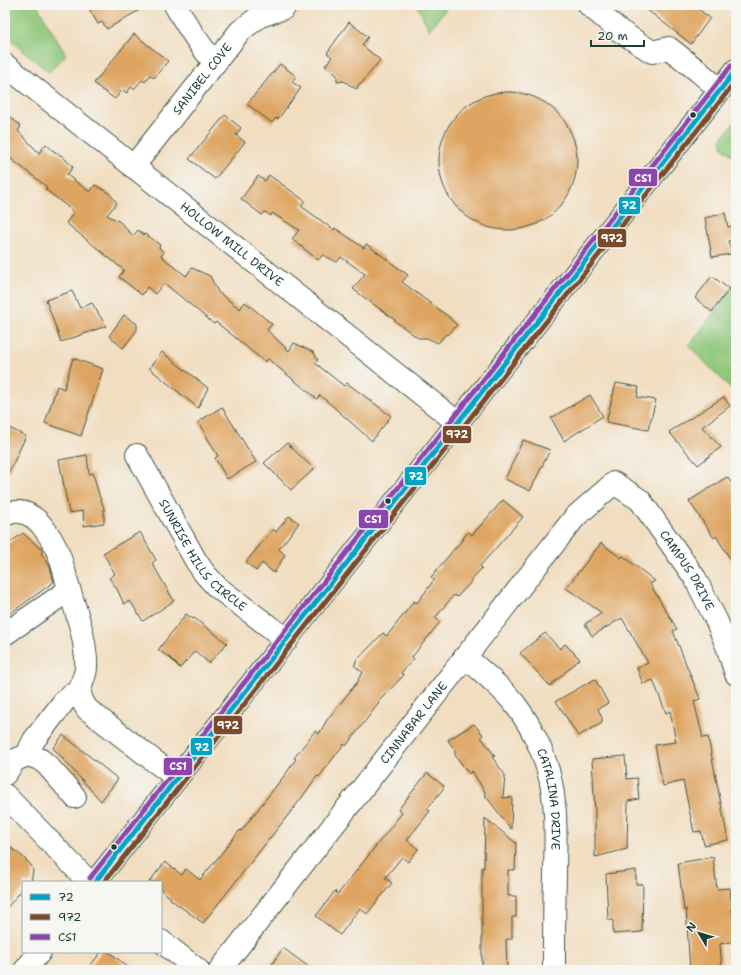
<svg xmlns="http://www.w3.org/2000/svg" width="741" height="975" font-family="'Shantell Sans',sans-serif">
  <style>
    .green { fill: #8fc679; stroke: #578256 }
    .building { fill: #dea562 }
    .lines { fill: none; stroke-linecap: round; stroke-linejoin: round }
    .minor-casing { stroke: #3e5549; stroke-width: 24 }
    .major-casing { stroke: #3e5549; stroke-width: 24 }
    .minor { stroke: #fff; stroke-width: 22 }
    .major { stroke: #fff; stroke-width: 22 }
    .bus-1-casing { stroke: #f6f6f2; stroke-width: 8 }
    .bus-2-casing { stroke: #f6f6f2; stroke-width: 8 }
    .bus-3-casing { stroke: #f6f6f2; stroke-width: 8 }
    .bus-1 { stroke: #02a4c6; stroke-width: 5 }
    .bus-2 { stroke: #7a4b2a; stroke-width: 5 }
    .bus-3 { stroke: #8e44ad; stroke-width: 5 }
    .bus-dot { fill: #1f3d34; stroke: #f6f6f2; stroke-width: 1.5 }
    .labels { text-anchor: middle; stroke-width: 3; stroke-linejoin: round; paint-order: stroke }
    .street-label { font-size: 12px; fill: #1f3d34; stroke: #f6f6f2 }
    .line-badge { stroke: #f6f6f2; stroke-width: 1.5 }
    .badge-label { font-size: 11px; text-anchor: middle; font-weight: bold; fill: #fff }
  </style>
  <rect width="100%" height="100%" fill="#f6f6f2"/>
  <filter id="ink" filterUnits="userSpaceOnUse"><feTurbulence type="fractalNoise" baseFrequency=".025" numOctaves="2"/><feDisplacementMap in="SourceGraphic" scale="8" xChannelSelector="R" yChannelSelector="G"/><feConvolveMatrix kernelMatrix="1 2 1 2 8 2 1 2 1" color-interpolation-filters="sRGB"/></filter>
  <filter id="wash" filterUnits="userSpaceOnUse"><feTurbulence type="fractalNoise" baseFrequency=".012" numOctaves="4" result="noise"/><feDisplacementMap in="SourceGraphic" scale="16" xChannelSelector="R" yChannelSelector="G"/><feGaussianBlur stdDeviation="0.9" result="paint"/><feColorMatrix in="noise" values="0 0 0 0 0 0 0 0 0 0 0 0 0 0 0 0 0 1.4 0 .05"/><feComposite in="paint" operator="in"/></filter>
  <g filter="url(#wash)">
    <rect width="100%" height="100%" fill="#f1dec1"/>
    <!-- green -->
    <g class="green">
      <path d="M5 5H37L66 55 49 72 5 36Z"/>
      <path d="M417 5H449L429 30Z"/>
      <path d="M736 120V158L723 148 721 139Z"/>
      <path d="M736 283V394L689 346Z"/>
    </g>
    <g id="blocks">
      <!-- building -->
      <g class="building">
        <path d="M87 5H148L107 29 102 22 98 24Z"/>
        <path d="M641 5H693L710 18 691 44Z"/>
        <path d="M349 22 368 37 362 45 380 60 361 84 360 83 356 89 344 81 337 82V75L325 66 332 57 327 53Z"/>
        <path d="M134 34 168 61 154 78 150 75 145 82 142 80 134 89 131 87 127 93 122 90 115 99 101 89 94 83Z"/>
        <path d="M280 64 296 76 292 82 301 88 278 119 276 118 272 123 247 104Z"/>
        <circle cx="508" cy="161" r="69"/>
        <path d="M5 113 21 126 18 131 39 153 46 144 52 150 62 156 73 167 67 175 90 192 95 185 109 193 117 203 107 215 120 222 133 236 138 230 144 235 145 234 160 245 159 248 164 252 161 256 186 276 192 268 210 276 218 292 240 309 245 302 272 324 267 330 289 351 294 343 309 350 313 352 318 360 315 363 344 386 347 383 391 416 372 441 320 395 317 399 268 359 265 362 216 322 214 324 164 283 155 294 147 287 142 295 119 277 124 270 66 223 74 212 45 189 47 187 5 154Z"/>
        <path d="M225 115 241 128 236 135 245 142 215 179 189 159Z"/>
        <path d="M269 175 305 201 301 206 334 230 335 228 364 248 366 244 408 275 402 282 450 318V319L457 325 448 335 446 334 438 343 427 338H418L395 321V320L353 289 365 274 341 257 337 262 323 255 318 260 292 239 299 230 272 213 271 216 265 212 262 215 241 199 258 176 265 181Z"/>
        <path d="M725 213 728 227 736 226V239L728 241 732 254 712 257 705 218Z"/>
        <path d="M712 276 729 289 712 312 695 298Z"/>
        <path d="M72 291 80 308 92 303 106 326 61 342 46 300Z"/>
        <path d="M124 315 137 324V330L123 348 109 336Z"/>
        <path d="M162 352 208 388 198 408 149 368Z"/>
        <path d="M73 358 103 369 81 436 45 423 57 386 64 389Z"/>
        <path d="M616 383 639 387 637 397 656 400 648 430 606 422Z"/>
        <path d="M590 395 603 416 564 441 551 418Z"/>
        <path d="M724 397 730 406 702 427 721 447 698 465 669 432Z"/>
        <path d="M222 407 256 462 227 479 215 458 218 456 198 422Z"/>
        <path d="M5 426 26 436 5 481Z"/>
        <path d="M523 440 550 450 530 491 505 479Z"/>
        <path d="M287 443 314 469 291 490 264 463Z"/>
        <path d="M87 455 89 474 93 473 99 495 104 508V523L84 526 83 511 69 513 59 460Z"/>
        <path d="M727 477 736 489V568L716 536 714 538 689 501Z"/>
        <path d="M503 500 523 517 480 566 482 568 470 581 471 582 457 597 454 595 435 618 440 622 412 657 414 659 401 673 404 675 378 702 379 703 346 746 344 744 319 777 317 776 300 800 203 923 170 899 171 898 161 890V882H149L165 862 182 875 186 869 200 880 240 830 241 831 287 772 296 759 294 758 315 731 319 734 327 720 359 680 358 679 363 673 354 665 356 663 355 662 383 633 387 636 414 601 417 603 434 580 431 577 455 548H456L468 532 472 535Z"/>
        <path d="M289 516 299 523 279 549 285 555 274 573 262 563 256 571 246 562 273 529 276 532Z"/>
        <path d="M140 532 156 560 152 563 174 601 143 621 130 601 124 604 117 589 109 578 115 574 103 553Z"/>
        <path d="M23 533 43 551 41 553 50 567 54 582 5 617V546Z"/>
        <path d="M601 543 621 558 623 556 655 581 650 584 677 629 673 631 700 699 694 701 703 738 708 737 728 840 704 845 701 831 694 832 683 781 663 786 655 745 676 742 670 711 666 713 653 680 643 684 637 668 648 663 622 618 592 636 585 624 602 613 566 588Z"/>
        <path d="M186 614 193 619 194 618 227 643 209 663 195 651 180 668 170 658 158 650Z"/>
        <path d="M545 633 560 649 565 644 580 659 550 686 520 653Z"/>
        <path d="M595 679 608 703 598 709 602 718V723L578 736 556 701Z"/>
        <path d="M474 724 483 735 481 737 495 756 492 757 505 775 503 798 512 797 511 829 485 795V792L472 771 469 774 455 755V751L448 740Z"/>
        <path d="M63 735 118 779 101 801 53 748Z"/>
        <path d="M625 756 627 779 637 778 639 799 628 801 627 849 595 857V812L592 759Z"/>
        <path d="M427 773 444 786 443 788V789L427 809 430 811 407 840 418 849 408 862 402 857 385 878 392 883 367 914 360 908 340 935 316 916 335 891 338 894 402 813 398 810Z"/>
        <path d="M485 818 516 843 515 870H508V896H516V917H512V939H507L506 940 507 970H482V867L484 868Z"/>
        <path d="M5 844 22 856 31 865 33 871 31 882H23V889L5 910Z"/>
        <path d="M713 857 717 889 730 888 733 922H734L735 941 720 944 722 970H690L686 909 684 910 678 863Z"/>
        <path d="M636 870V884H643L642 932 613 934V920H608L606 874Z"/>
        <path d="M283 948 313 970H268Z"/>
        <path d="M101 952H109L132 970H87Z"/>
      </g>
    </g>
  </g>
  <g filter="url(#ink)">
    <use href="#blocks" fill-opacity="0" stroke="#3e5549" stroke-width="1"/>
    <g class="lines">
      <!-- minor casing -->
      <g class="minor-casing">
        <g id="minor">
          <path d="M175 5C187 26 199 45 215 63"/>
          <path d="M589 5 620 31 652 52 669 48 698 71 720 90"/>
          <path id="s1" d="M5 65 458 423"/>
          <path id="s2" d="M133 167 240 31 260 16 284 8"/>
          <path id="s3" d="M137 455 196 561 205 574 217 587 287 640"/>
          <path d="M5 515C8 514 11 512 14 512 39 508 58 548 63 567 65 573 66 579 68 585 74 607 83 628 85 650 86 657 87 667 85 674 84 677 82 680 82 683 78 695 81 699 87 709L153 760 177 778"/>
          <path d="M5 634 69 590"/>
          <path id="s4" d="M465 657C482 671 500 686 514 703 536 731 551 768 554 803 557 827 555 852 555 876 554 907 554 939 554 970"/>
          <path d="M28 755 30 748 34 740 66 699 71 695 80 692"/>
          <path d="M5 774 15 760 28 755 34 757 41 760 48 766 75 797"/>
          <path d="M5 795 89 882"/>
          <path d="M161 941 198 970"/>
          <path id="s5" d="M220 970 575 517 614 483 640 500 695 578 717 622 727 646 736 674"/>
        </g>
      </g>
      <!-- major casing -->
      <g class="major-casing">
        <g id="major">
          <path d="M95 882 736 70"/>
          <path d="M25 970 40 952"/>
        </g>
      </g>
      <!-- minor -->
      <use href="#minor" class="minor"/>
      <!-- major -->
      <use href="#major" class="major"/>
      <!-- bus-1 casing -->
      <g class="bus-1-casing">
        <path id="bus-1" d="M95 882 736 70"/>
      </g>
      <!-- bus-2 casing -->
      <g class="bus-2-casing">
        <path id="bus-2" d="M104 882 736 81"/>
      </g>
      <!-- bus-3 casing -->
      <g class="bus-3-casing">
        <path id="bus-3" d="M90 878 731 66"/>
      </g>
      <!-- bus-1 -->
      <use href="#bus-1" class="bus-1"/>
      <!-- bus-2 -->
      <use href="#bus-2" class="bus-2"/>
      <!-- bus-3 -->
      <use href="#bus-3" class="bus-3"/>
    </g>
  </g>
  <!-- markers -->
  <g class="bus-dot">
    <circle cx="693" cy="115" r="3.5"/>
    <circle cx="388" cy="501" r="3.5"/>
    <circle cx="114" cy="847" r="3.5"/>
  </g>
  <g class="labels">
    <!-- street labels -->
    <g class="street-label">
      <text dy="4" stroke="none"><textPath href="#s2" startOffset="112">SANIBEL COVE</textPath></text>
      <text dy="4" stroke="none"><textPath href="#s1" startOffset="289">HOLLOW MILL DRIVE</textPath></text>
      <text dy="4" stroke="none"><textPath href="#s3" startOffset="121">SUNRISE HILLS CIRCLE</textPath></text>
      <text dy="4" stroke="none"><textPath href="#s5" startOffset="743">CAMPUS DRIVE</textPath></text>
      <text dy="4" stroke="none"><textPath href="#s5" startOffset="314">CINNABAR LANE</textPath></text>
      <text dy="4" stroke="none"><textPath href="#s4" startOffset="172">CATALINA DRIVE</textPath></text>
    </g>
  </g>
  <g class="line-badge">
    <rect x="628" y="168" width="30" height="19" rx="4" fill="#8e44ad"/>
    <rect x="618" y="196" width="23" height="19" rx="4" fill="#02a4c6"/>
    <rect x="597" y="228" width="30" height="20" rx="4" fill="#7a4b2a"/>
    <rect x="442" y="425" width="30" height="19" rx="4" fill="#7a4b2a"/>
    <rect x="404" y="466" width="23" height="20" rx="4" fill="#02a4c6"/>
    <rect x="358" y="509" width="31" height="20" rx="4" fill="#8e44ad"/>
    <rect x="213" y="715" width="30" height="20" rx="4" fill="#7a4b2a"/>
    <rect x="190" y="737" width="23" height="19" rx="4" fill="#02a4c6"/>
    <rect x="163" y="757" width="30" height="19" rx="4" fill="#8e44ad"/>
  </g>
  <g class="badge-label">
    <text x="643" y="182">CS1</text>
    <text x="629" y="209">72</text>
    <text x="612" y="242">972</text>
    <text x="457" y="438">972</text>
    <text x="416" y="480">72</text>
    <text x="373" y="523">CS1</text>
    <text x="228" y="729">972</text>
    <text x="202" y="751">72</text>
    <text x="178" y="770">CS1</text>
  </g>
  <!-- margin -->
  <rect width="741" height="975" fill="none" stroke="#f6f6f2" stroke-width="20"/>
  <!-- legend -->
  <rect x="22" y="881" width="140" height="72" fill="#f6f6f2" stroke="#a0aca6"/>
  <rect x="30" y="894" width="20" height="6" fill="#02a4c6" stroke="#a0aca6"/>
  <text x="58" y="901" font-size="12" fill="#1f3d34">72</text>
  <rect x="30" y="914" width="20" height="6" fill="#7a4b2a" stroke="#a0aca6"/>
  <text x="58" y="921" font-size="12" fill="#1f3d34">972</text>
  <rect x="30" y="934" width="20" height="6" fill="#8e44ad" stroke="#a0aca6"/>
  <text x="58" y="941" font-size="12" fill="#1f3d34">CS1</text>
  <!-- north arrow -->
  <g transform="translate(699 933) rotate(308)" stroke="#f6f6f2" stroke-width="3" paint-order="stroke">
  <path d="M0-3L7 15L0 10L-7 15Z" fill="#1f3d34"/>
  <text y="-6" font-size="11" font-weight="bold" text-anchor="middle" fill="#1f3d34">N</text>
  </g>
  <!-- scale -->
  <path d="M591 40v6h53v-6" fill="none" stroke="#1f3d34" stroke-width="2"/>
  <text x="597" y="40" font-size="12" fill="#1f3d34" stroke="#f6f6f2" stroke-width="3" paint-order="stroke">20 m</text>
</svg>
